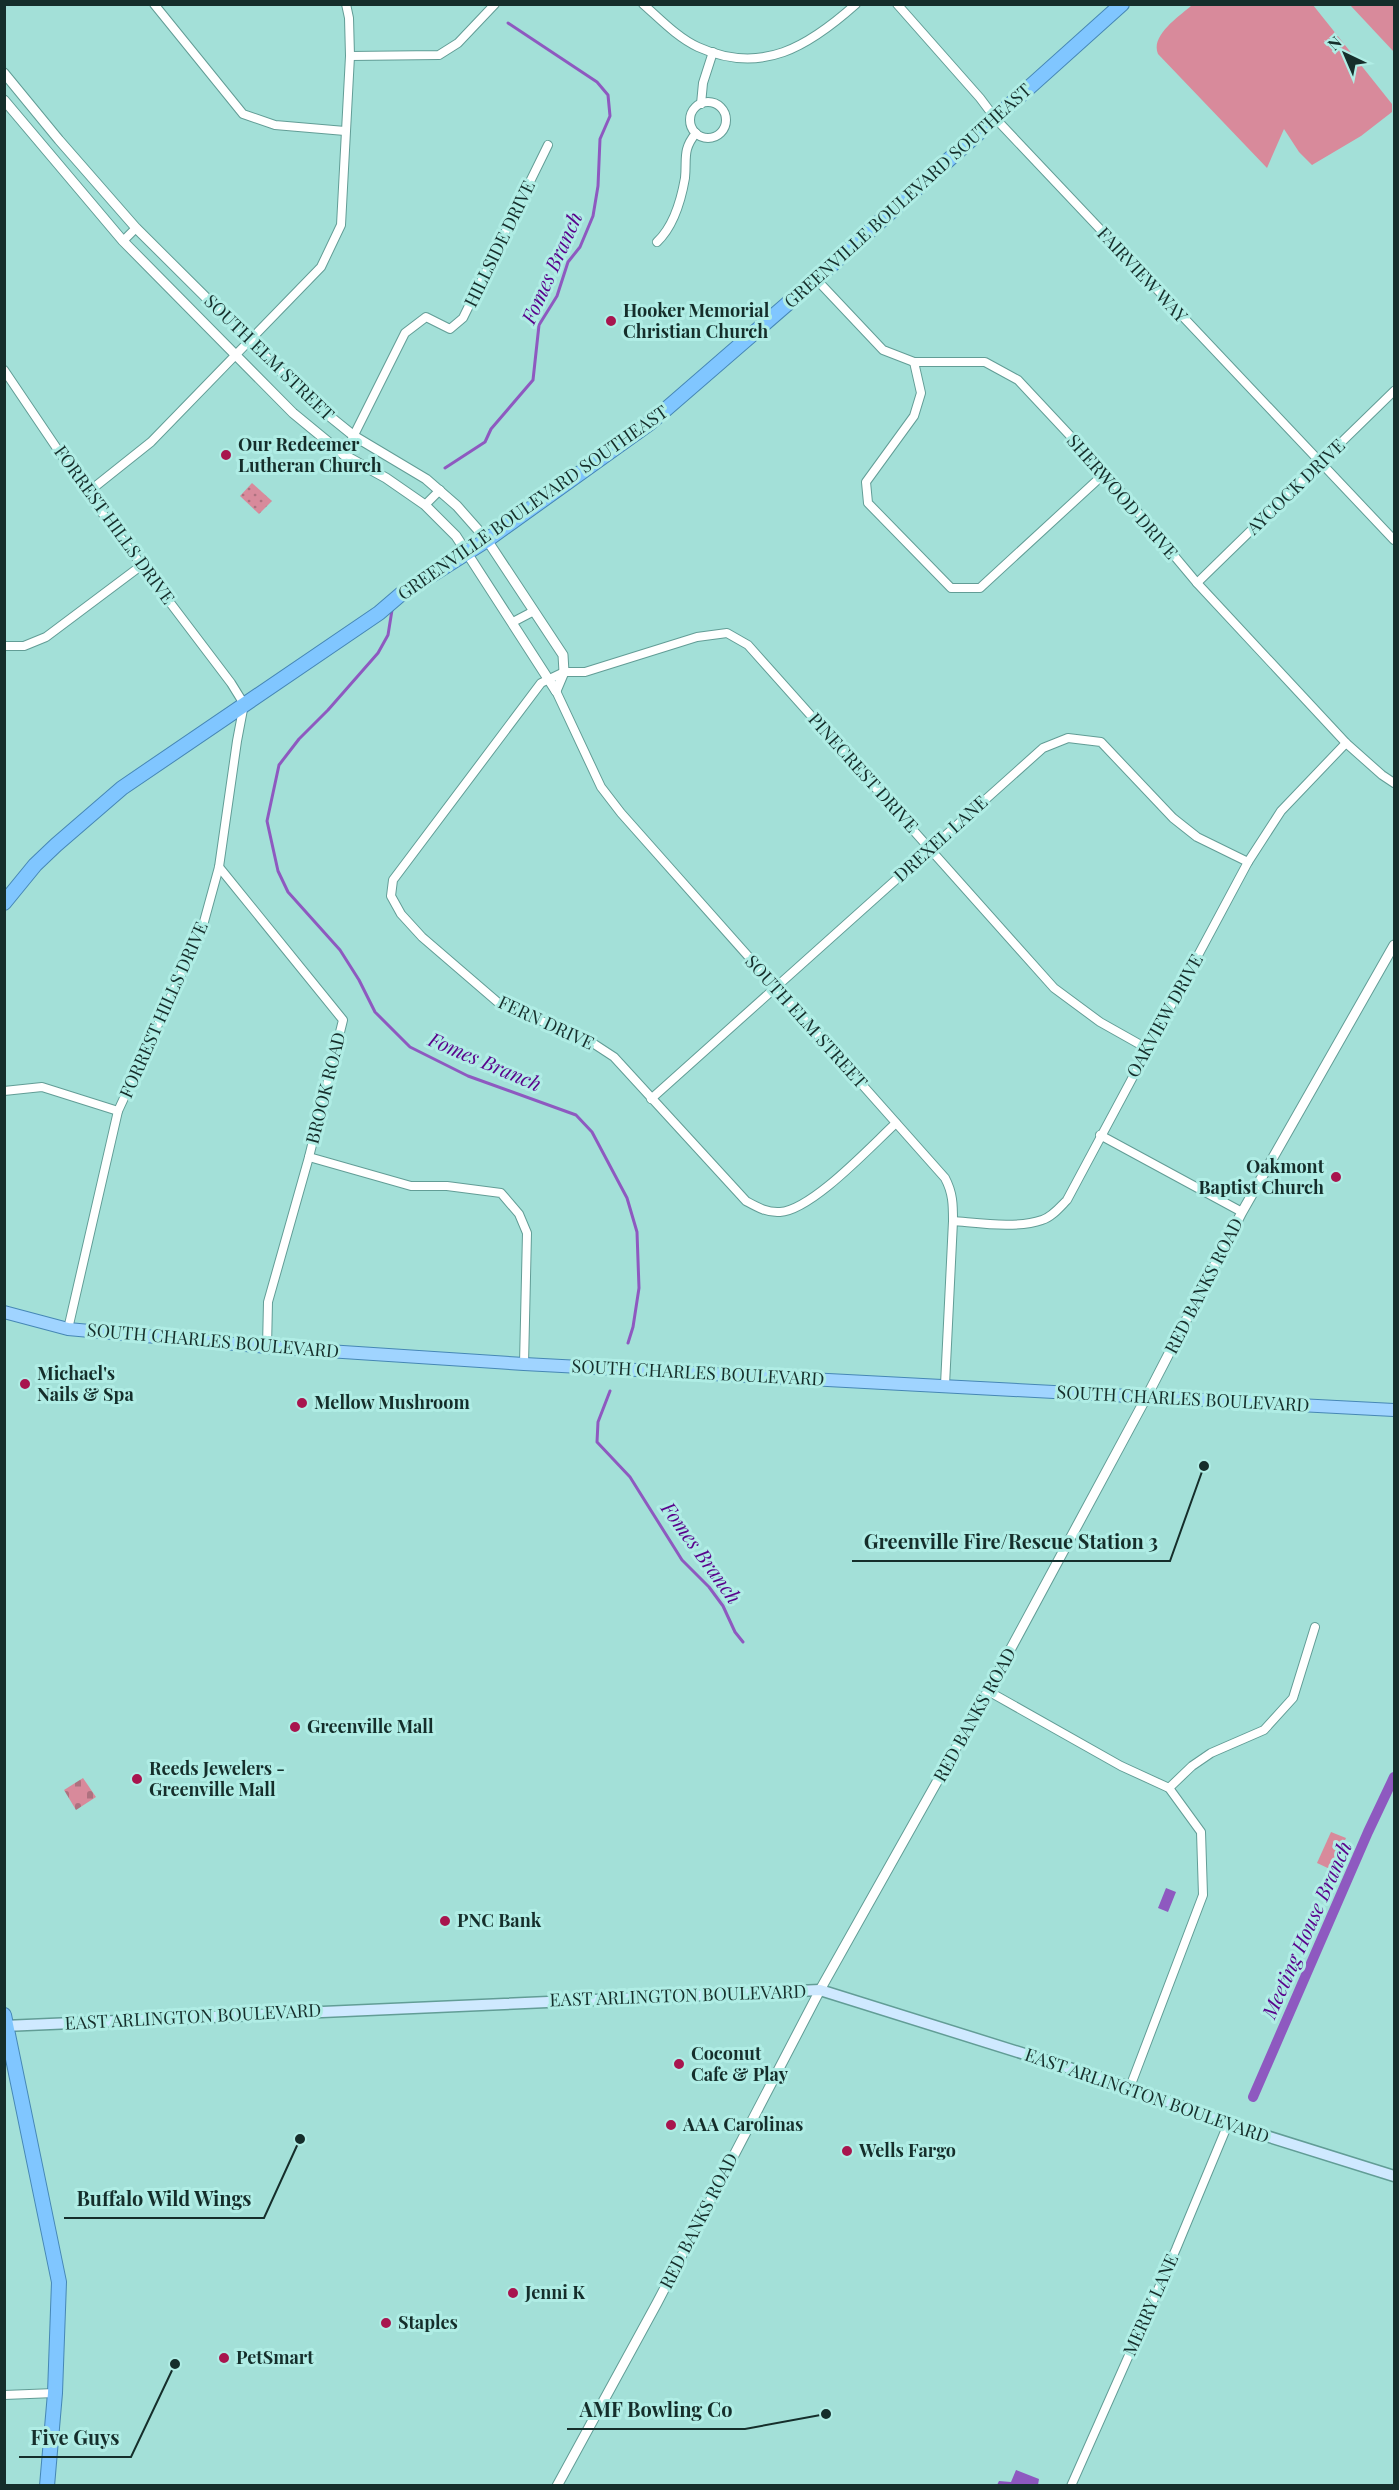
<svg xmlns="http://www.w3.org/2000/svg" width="1399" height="2490" font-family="'Playfair Display',serif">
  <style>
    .grass { fill: #d88a9b }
    .cemetery { fill: url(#cemetery-stones) }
    .park { fill: url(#park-dots) }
    .water { fill: #8e59c0 }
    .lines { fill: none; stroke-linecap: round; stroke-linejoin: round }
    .stream { stroke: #8e59c0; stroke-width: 3 }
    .canal { stroke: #8e59c0; stroke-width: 10 }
    .minor-casing { stroke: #629d96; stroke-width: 10 }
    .tertiary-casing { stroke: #629d96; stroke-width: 11 }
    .secondary-casing { stroke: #629d96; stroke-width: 13 }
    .primary-casing { stroke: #4687b5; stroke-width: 14 }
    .trunk-casing { stroke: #4687b5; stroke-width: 16 }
    .minor { stroke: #fff; stroke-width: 8 }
    .tertiary { stroke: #fff; stroke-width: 9 }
    .secondary { stroke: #cfe9ff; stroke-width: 10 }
    .primary { stroke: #a0d4ff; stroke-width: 12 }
    .trunk { stroke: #80c6ff; stroke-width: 14 }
    .poi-dot { fill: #a8154e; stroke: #b0ede5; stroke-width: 2 }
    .labels { text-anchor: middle; stroke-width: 6; stroke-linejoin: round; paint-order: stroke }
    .street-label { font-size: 18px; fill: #152e2b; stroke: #b0ede5 }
    .poi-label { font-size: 18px; font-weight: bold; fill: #152e2b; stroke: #b0ede5; text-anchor: start }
    .water-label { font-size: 20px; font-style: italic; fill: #59038c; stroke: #b0ede5 }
    .leader { fill: none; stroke: #152e2b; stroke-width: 2 }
    .callout-dot { fill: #152e2b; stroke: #b0ede5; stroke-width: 2 }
    .callout-label { font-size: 20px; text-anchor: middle; font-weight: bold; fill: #152e2b; stroke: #b0ede5; stroke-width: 6; stroke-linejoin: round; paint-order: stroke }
  </style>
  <defs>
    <pattern id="cemetery-stones" width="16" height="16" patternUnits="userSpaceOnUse" patternTransform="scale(1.5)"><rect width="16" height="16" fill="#d88a9b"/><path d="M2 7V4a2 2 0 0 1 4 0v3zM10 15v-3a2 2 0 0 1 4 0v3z" fill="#ae717f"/></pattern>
    <pattern id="park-dots" width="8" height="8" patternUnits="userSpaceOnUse" patternTransform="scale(1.5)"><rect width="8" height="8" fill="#d88a9b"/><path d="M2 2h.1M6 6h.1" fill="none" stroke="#ae717f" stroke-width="1.8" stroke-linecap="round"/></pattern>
  </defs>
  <rect width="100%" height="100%" fill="#a3e0d8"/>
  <!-- grass -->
  <g class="grass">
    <path d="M1192 5H1313L1392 104V112L1361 136 1312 165 1299 152 1284 129 1267 168 1158 54C1150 35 1180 16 1192 5Z"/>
    <path d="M1350 5H1394V52Z"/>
    <path d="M1331 1832 1346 1838 1332 1870 1317 1863Z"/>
  </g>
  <!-- cemetery -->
  <path class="cemetery" d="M83 1778 96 1797 76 1810 64 1790Z"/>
  <!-- park -->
  <path class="park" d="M252 483 272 501 259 514 240 496Z"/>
  <!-- water -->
  <g class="water">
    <path d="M1166 1888 1176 1892 1168 1912 1158 1908Z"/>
    <path d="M1016 2470 1039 2479 1038 2485H997L999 2481 1011 2482Z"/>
  </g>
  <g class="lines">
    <!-- stream -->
    <g class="stream">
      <path d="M445 468 485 442 491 429 533 380 539 325 557 296 568 262 580 247 593 216 598 186 600 139 610 116 608 95 597 82 508 23"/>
      <path d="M392 610 388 635 378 653 328 710 299 739 279 765 267 821 278 871 288 892 340 950 359 980 375 1012 410 1047 468 1076 576 1115 592 1132 627 1198 637 1232 639 1288 633 1327 628 1343"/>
      <path d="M610 1391 598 1422 597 1442 630 1477 682 1560 709 1587 723 1606 735 1632 743 1642"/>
    </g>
    <!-- canal -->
    <path class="canal" d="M1253 2097 1368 1832 1394 1777"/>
    <!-- minor casing -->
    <g class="minor-casing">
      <g id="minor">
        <path d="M154 4 243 114 275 125 345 131"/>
        <path d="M643 4C660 19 678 38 698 47 762 76 809 46 856 4"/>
        <path d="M897 4 980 98 995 118 1394 540"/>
        <path d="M350 56 439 55 458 43 495 4"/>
        <circle cx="708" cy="120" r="18"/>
        <path d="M701 104 703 83 713 52"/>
        <path d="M123 241 136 228"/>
        <path d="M657 242C674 226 681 201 685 178 687 159 682 150 696 133"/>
        <path d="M816 279 883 350 914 362H985L1018 380 1105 473 1197 583 1346 743 1382 775 1394 783"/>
        <path d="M914 362 921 393 914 416 866 482 868 503 951 588H980L1105 473"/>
        <path d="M4 370 87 493 231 683 244 704 237 741 219 867 202 929 118 1111 68 1329"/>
        <path d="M344 455 405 333 426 317 450 329 463 318 548 145"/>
        <path d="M87 493 151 442 321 267 341 225 350 56 349 18 346 4"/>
        <path d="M425 505 440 490"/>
        <path d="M1197 583 1394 391"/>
        <path d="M513 622 534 611"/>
        <path d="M4 646H24L46 637 142 565"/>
        <path d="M556 691 601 787 621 813 945 1178C953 1193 953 1205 953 1221L945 1385"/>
        <path d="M219 867 343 1020 309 1157 268 1302 267 1347"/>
        <path d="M4 1091 42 1087 118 1111"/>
        <path d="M651 1099 1043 748 1068 738 1101 742 1173 818 1197 837 1248 862"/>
        <path d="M896 1123C871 1146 812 1210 780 1212 767 1213 757 1207 746 1201L614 1057 585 1038 501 1005 422 937 401 914 391 896 393 880 541 683 564 672H585L697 637 727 633 748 645 1054 988 1100 1022 1148 1049"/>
        <path d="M1100 1135 1242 1212"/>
        <path d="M309 1157 411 1186H447L501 1193 519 1214 527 1233 524 1364"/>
        <path d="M953 1221C979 1223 1017 1229 1042 1220 1052 1217 1060 1207 1067 1200L1248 862 1281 811 1346 743"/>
        <path d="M988 1691 1121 1766 1169 1788 1201 1832 1203 1895 1130 2087"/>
        <path d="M1169 1788 1192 1766 1211 1753 1264 1730 1293 1698 1315 1627"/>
        <path d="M4 2395 55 2393"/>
        <path d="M1071 2486 1176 2249 1228 2124"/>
      </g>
    </g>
    <!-- tertiary casing -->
    <g class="tertiary-casing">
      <g id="tertiary">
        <path d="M4 73 59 140 136 228 307 398 354 436 426 479 457 506 487 540 563 655 564 672 556 691"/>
        <path d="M4 100 123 241 293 413 344 455 386 478 425 505 456 536 556 691"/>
        <path d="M557 2486 657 2303 820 1990 988 1691 1147 1396 1242 1212 1394 945"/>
      </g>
    </g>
    <!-- secondary casing -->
    <g class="secondary-casing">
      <path id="secondary" d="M4 2026 820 1990 1130 2087 1228 2124 1394 2176"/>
    </g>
    <!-- primary casing -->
    <g class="primary-casing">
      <path id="primary" d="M4 1312 68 1329 267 1347 524 1364 1394 1410"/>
    </g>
    <!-- trunk casing -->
    <g class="trunk-casing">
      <g id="trunk">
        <path d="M4 903 35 865 56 845 122 788 379 613 400 595 487 540 650 423 816 279 1122 4"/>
        <path d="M4 2015 59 2282 55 2393 47 2486"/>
      </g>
    </g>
    <!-- minor -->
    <use href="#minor" class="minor"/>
    <!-- tertiary -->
    <use href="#tertiary" class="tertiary"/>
    <!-- secondary -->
    <use href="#secondary" class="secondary"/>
    <!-- primary -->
    <use href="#primary" class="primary"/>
    <!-- trunk -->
    <use href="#trunk" class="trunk"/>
  </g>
  <!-- markers -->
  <g class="poi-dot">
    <circle cx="611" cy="321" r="6"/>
    <circle cx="226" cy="455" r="6"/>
    <circle cx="1336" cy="1177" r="6"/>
    <circle cx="25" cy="1384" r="6"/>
    <circle cx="302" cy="1403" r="6"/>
    <circle cx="295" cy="1727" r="6"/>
    <circle cx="137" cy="1779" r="6"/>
    <circle cx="445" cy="1921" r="6"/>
    <circle cx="679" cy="2064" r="6"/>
    <circle cx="671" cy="2125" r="6"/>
    <circle cx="847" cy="2151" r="6"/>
    <circle cx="513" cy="2293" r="6"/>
    <circle cx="386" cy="2323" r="6"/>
    <circle cx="224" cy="2358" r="6"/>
  </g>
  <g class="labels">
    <!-- street labels -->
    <g class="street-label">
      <text transform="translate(908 196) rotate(-42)" y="6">GREENVILLE BOULEVARD SOUTHEAST</text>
      <text transform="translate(500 244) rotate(-64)" y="6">HILLSIDE DRIVE</text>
      <text transform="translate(1142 275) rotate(47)" y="6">FAIRVIEW WAY</text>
      <text transform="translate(269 358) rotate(44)" y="6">SOUTH ELM STREET</text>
      <text transform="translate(1296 487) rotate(-44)" y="6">AYCOCK DRIVE</text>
      <text transform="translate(1122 497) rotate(49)" y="6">SHERWOOD DRIVE</text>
      <text transform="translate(533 503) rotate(-35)" y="6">GREENVILLE BOULEVARD SOUTHEAST</text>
      <text transform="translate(114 525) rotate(54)" y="6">FORREST HILLS DRIVE</text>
      <text transform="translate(863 773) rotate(48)" y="6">PINECREST DRIVE</text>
      <text transform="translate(941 839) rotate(-42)" y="6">DREXEL LANE</text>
      <text transform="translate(164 1010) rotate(-66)" y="6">FORREST HILLS DRIVE</text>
      <text transform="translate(1165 1016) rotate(-61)" y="6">OAKVIEW DRIVE</text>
      <text transform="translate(806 1022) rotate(48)" y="6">SOUTH ELM STREET</text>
      <text transform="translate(546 1023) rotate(25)" y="6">FERN DRIVE</text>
      <text transform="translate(326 1088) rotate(-76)" y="6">BROOK ROAD</text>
      <text transform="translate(1204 1286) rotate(-63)" y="6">RED BANKS ROAD</text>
      <text transform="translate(213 1341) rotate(5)" y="6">SOUTH CHARLES BOULEVARD</text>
      <text transform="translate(698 1373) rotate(3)" y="6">SOUTH CHARLES BOULEVARD</text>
      <text transform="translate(1183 1399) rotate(3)" y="6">SOUTH CHARLES BOULEVARD</text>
      <text transform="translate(975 1715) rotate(-61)" y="6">RED BANKS ROAD</text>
      <text transform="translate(678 1996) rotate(-2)" y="6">EAST ARLINGTON BOULEVARD</text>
      <text transform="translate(193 2017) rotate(-3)" y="6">EAST ARLINGTON BOULEVARD</text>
      <text transform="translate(1147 2096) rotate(19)" y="6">EAST ARLINGTON BOULEVARD</text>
      <text transform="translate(699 2221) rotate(-63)" y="6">RED BANKS ROAD</text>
      <text transform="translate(1151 2305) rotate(-66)" y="6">MERRY LANE</text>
    </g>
    <!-- poi labels -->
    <g class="poi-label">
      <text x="623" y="317">Hooker Memorial<tspan x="623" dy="21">Christian Church</tspan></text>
      <text x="238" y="451">Our Redeemer<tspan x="238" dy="21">Lutheran Church</tspan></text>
      <text x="1324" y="1173" text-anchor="end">Oakmont<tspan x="1324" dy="21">Baptist Church</tspan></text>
      <text x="37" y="1380">Michael's<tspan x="37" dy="21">Nails &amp; Spa</tspan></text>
      <text x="314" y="1409">Mellow Mushroom</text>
      <text x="307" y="1733">Greenville Mall</text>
      <text x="149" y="1775">Reeds Jewelers -<tspan x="149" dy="21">Greenville Mall</tspan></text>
      <text x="457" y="1927">PNC Bank</text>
      <text x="691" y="2060">Coconut<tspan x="691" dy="21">Cafe &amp; Play</tspan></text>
      <text x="683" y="2131">AAA Carolinas</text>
      <text x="859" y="2157">Wells Fargo</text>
      <text x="525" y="2299">Jenni K</text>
      <text x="398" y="2329">Staples</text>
      <text x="236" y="2364">PetSmart</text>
    </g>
    <!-- water labels -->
    <g class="water-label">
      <text transform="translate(552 268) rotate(-66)" y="7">Fomes Branch</text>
      <text transform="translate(485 1062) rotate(23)" y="7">Fomes Branch</text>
      <text transform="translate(701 1553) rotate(54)" y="7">Fomes Branch</text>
      <text transform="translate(1307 1930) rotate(-66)" y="7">Meeting House Branch</text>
    </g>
  </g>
  <!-- callouts -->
  <path class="leader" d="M1204 1466L1170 1561H852M300 2139L264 2218H64M826 2414L745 2429H567M175 2364L131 2457H19"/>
  <g class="callout-dot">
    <circle cx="1204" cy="1466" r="6"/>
    <circle cx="300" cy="2139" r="6"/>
    <circle cx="826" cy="2414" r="6"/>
    <circle cx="175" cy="2364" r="6"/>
  </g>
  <g class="callout-label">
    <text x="1011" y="1549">Greenville Fire/Rescue Station 3</text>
    <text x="164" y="2206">Buffalo Wild Wings</text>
    <text x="656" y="2417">AMF Bowling Co</text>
    <text x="75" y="2445">Five Guys</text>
  </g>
  <!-- border -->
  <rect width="1399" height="2490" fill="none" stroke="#152e2b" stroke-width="12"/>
  <!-- north arrow -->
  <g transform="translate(1345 54) rotate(316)" stroke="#b0ede5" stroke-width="4.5" paint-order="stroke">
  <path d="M0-4.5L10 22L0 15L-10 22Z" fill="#152e2b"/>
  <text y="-9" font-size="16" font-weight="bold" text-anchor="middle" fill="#152e2b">N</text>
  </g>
</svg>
